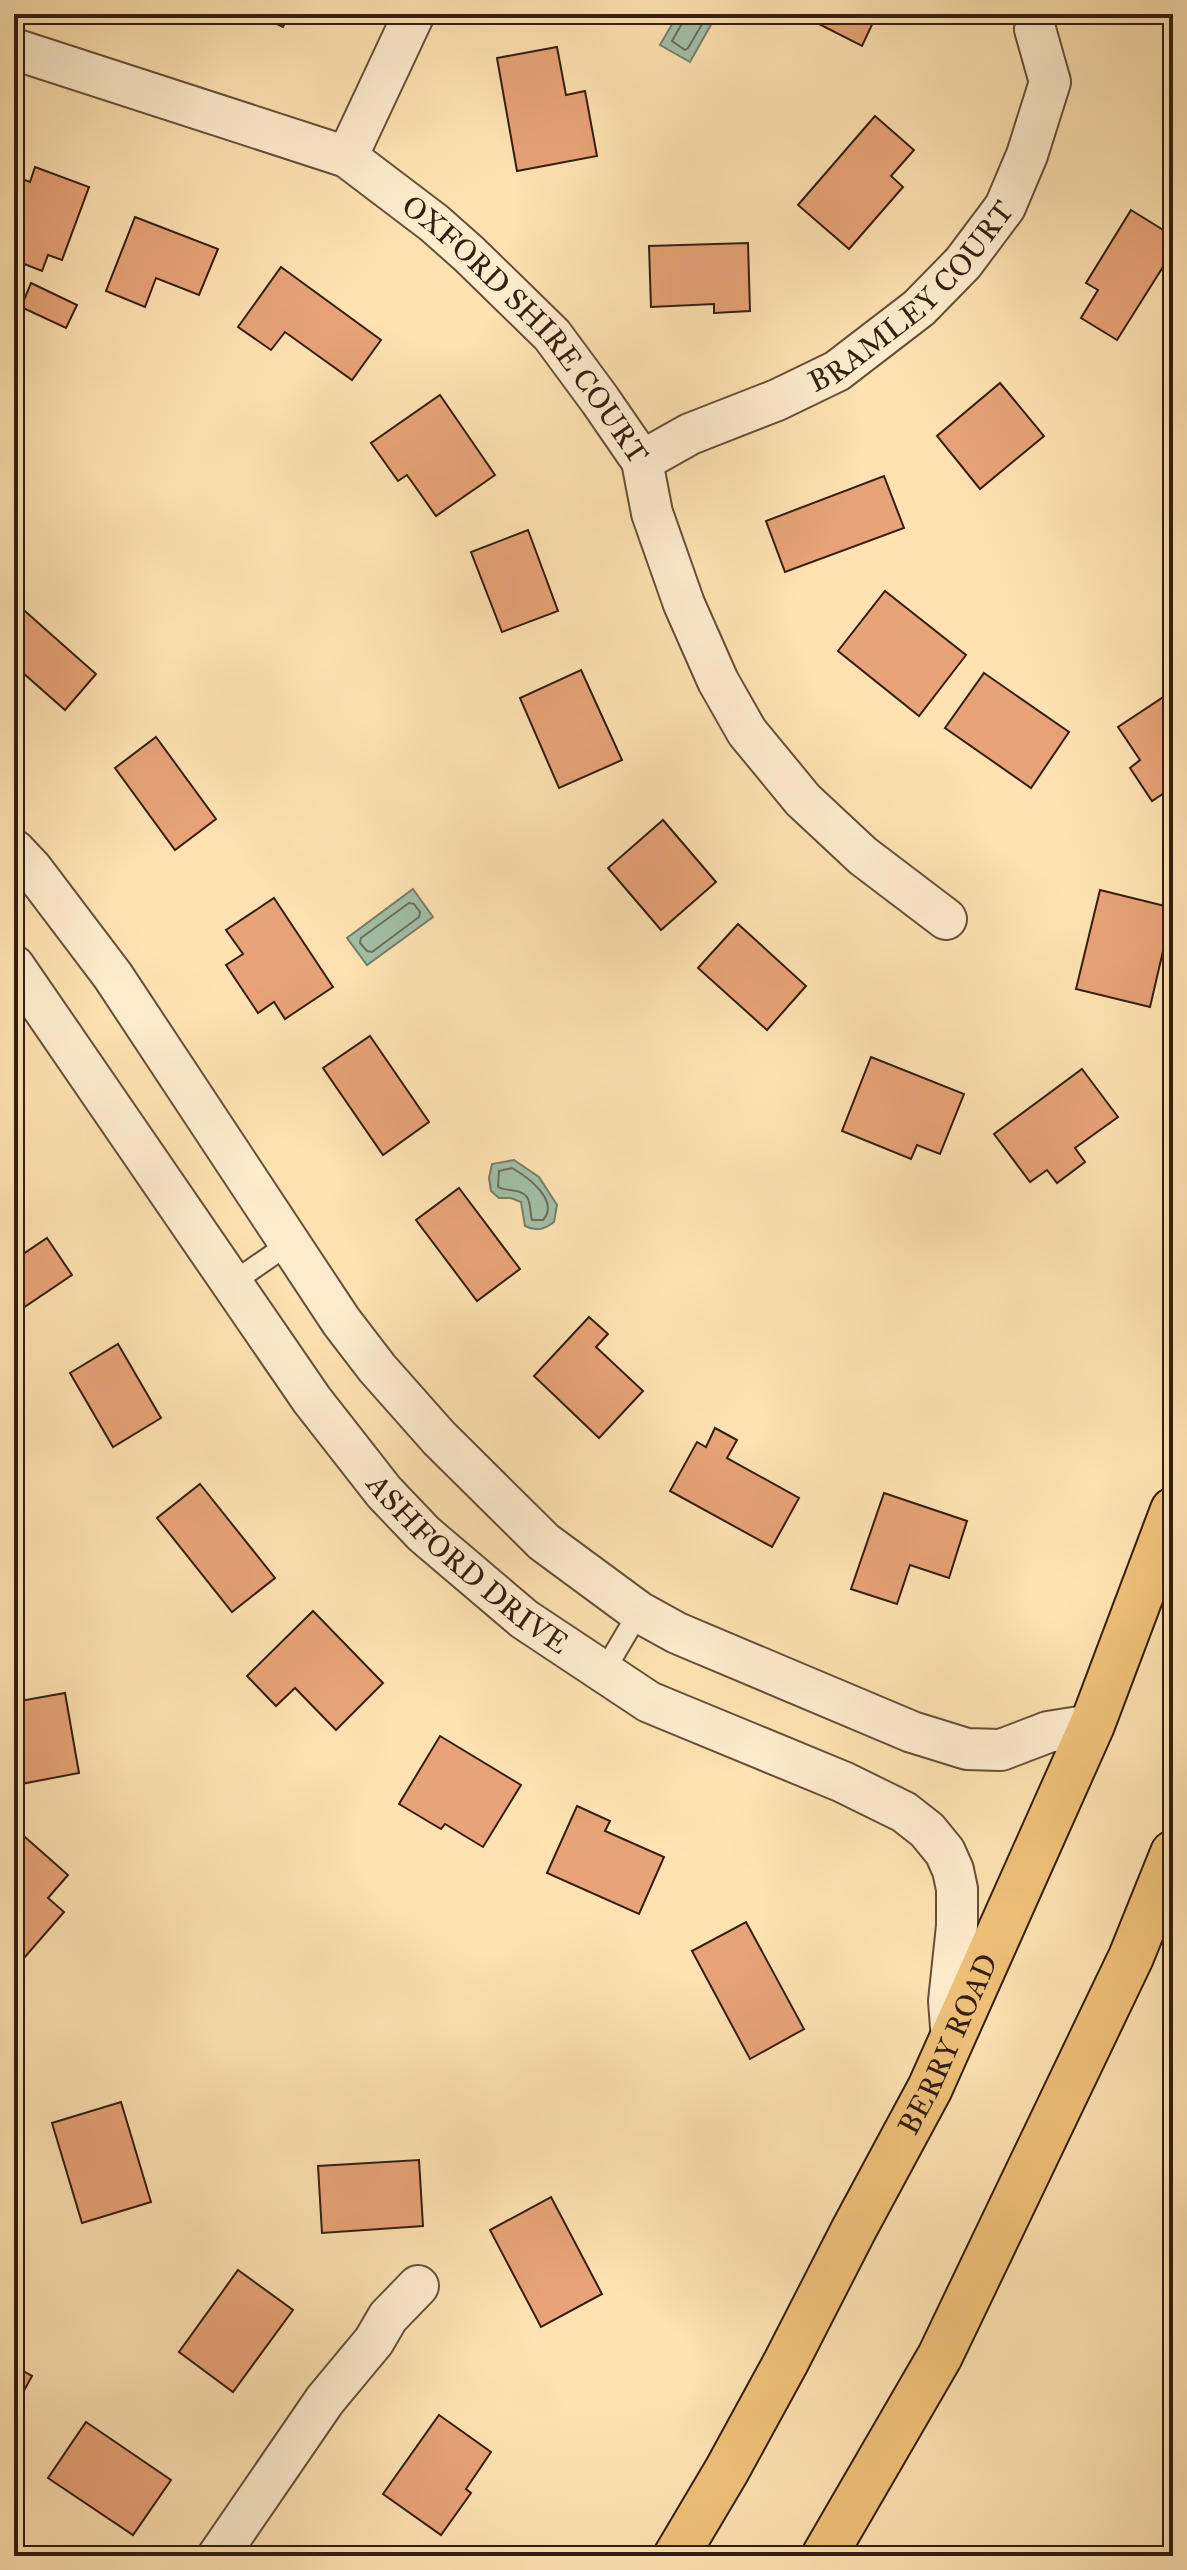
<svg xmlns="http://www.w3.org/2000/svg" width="1187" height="2570" font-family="'IM FELL Great Primer',serif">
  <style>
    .water { fill: #a1bfa7; stroke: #757f6b; stroke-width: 2 }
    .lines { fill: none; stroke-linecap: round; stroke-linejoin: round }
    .shore { stroke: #6a6e5c; stroke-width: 2 }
    .building { fill: #e8a378; stroke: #341e10; stroke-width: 2 }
    .service-casing { stroke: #664f38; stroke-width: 24 }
    .minor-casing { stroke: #664f38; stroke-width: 44 }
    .trunk-casing { stroke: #341e10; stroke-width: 48 }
    .service { stroke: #feeccd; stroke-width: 20 }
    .minor { stroke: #feeccd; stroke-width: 40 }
    .trunk { stroke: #efc179; stroke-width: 44 }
    .labels { text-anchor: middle; stroke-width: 6; stroke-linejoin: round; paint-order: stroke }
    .street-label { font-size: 30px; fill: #341e10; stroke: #feeccd }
  </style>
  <rect width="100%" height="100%" fill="#fee2b2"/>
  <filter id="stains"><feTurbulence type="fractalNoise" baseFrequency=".0025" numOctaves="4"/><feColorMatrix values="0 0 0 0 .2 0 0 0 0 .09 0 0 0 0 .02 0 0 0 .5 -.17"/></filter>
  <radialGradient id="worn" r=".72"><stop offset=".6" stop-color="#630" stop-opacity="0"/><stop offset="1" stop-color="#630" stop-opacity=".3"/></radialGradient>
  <!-- water -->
  <g class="water">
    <path d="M678 14H717L690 62 660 45Z"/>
    <path d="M413 889 433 917 367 965 347 938Z"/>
    <path d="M514 1160 539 1177 557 1205 554 1222C545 1229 537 1232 525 1226L521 1202 511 1198H499L491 1191 489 1178 492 1164Z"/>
  </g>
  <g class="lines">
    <!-- shore -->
    <g class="shore">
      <path d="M684 14V20L672 41 685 50 688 48 708 14"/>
      <path d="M409 903 414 904 420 912 419 917 372 952 367 951 360 943 361 938Z"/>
      <path d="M512 1168C528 1177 560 1201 543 1220H532C530 1214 531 1205 528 1199 523 1188 507 1192 498 1187L499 1171Z"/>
    </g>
  </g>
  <!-- building -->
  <g class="building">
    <path d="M255 14H289L283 27Z"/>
    <path d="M596 14H619L615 23Z"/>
    <path d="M822 14H877L862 46 817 23Z"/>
    <path d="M557 47 566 95 585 91 597 156 517 171 497 58Z"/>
    <path d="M875 116 914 150 891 176 903 187 849 249 798 205Z"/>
    <path d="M35 167 89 187 62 260 48 255 42 271 14 260V176L30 182Z"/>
    <path d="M1131 210 1173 236V251L1117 340 1081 318 1098 290 1086 283Z"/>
    <path d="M135 217 218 249 199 295 156 278 145 307 106 291Z"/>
    <path d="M748 243 750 311 714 313V304L651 307 649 246Z"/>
    <path d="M281 267 381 340 352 380 285 332 271 350 238 327Z"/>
    <path d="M31 283 77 305 66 328 21 307Z"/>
    <path d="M1000 383 1044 436 980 489 937 436Z"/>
    <path d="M440 395 495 475 436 516 407 475 398 481 371 443Z"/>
    <path d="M884 476 904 528 785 572 766 521Z"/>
    <path d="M528 530 558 611 502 632 471 552Z"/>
    <path d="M885 591 966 655 919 716 838 651Z"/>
    <path d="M18 605 96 674 65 710 14 665V609Z"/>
    <path d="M581 670 622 760 559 788 520 698Z"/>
    <path d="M984 673 1069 732 1031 788 945 728Z"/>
    <path d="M1165 696 1173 708V787L1152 801 1130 768 1140 760 1118 727Z"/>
    <path d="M156 737 216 819 175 850 115 768Z"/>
    <path d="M663 820 716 882 661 930 608 868Z"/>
    <path d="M1100 890 1173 908 1150 1007 1076 989Z"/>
    <path d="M274 898 333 987 285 1019 274 1002 258 1013 226 965 243 954 226 930Z"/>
    <path d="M738 924 806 986 767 1030 698 968Z"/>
    <path d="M370 1036 429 1122 383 1155 323 1068Z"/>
    <path d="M871 1057 964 1094 940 1154 917 1145 911 1159 842 1131Z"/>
    <path d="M1082 1069 1118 1117 1075 1148 1085 1162 1057 1183 1047 1170 1030 1182 994 1134Z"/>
    <path d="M459 1188 520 1269 477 1301 416 1220Z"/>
    <path d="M47 1238 72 1275 14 1314V1240L23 1254Z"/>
    <path d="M589 1317 608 1334 596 1347 643 1391 599 1438 534 1376Z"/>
    <path d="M118 1344 161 1418 113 1447 70 1373Z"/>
    <path d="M715 1428 737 1440 727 1458 799 1498 772 1547 670 1491 697 1442 706 1447Z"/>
    <path d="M200 1484 275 1578 232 1612 157 1518Z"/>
    <path d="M884 1493 967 1521 949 1578 910 1565 897 1604 851 1589Z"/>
    <path d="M313 1611 383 1683 336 1730 295 1688 276 1706 247 1676Z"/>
    <path d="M65 1693 79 1773 21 1784 14 1746V1702Z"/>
    <path d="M440 1736 521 1785 483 1847 445 1824 441 1829 399 1804Z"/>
    <path d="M577 1806 610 1821 605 1831 664 1857 639 1914 547 1873Z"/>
    <path d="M17 1830 68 1875 48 1898 64 1912 18 1965 14 1962V1834Z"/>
    <path d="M746 1922 804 2029 750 2059 692 1951Z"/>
    <path d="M121 2102 151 2202 82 2223 52 2123Z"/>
    <path d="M419 2160 423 2226 322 2233 318 2166Z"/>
    <path d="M551 2197 602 2294 541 2327 490 2230Z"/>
    <path d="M238 2270 293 2310 233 2392 179 2352Z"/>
    <path d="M14 2366 32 2376 14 2409Z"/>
    <path d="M439 2415 491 2452 466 2489 471 2493 441 2535 383 2494Z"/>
    <path d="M86 2422 171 2480 133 2535 48 2478Z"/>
  </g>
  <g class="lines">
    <!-- service casing -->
    <g class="service-casing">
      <g id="service">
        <path d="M232 1283 290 1243"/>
        <path d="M603 1673 639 1612"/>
      </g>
    </g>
    <!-- minor casing -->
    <g class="minor-casing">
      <g id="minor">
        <path id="s1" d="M14 49 347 157 434 223 469 254 552 335 600 400 642 461 652 513 684 604 718 681 747 732 803 800 863 856 946 919"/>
        <path d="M347 157 414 14"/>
        <path id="s2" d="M642 461 690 434 777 400 837 371 919 308 963 263 1005 207 1027 155 1050 82 1035 29"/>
        <path d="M14 850 32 869 113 976 341 1321 377 1368 439 1438 544 1542 639 1612 677 1633 912 1732 967 1749 1001 1750 1048 1732 1092 1725"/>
        <path id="s3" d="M14 966 312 1400 384 1492 424 1534 524 1619 649 1702 843 1782 904 1812 927 1830 945 1852 953 1870 957 1889V1926L949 2001 952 2040"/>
        <path d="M218 2556 325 2400 374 2341 388 2317 418 2286"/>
      </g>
    </g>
    <!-- trunk casing -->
    <g class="trunk-casing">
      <g id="trunk">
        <path id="s4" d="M676 2556 727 2470 786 2362 853 2231 930 2088 1092 1725 1173 1510"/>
        <path d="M824 2556 940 2356 1131 1957 1173 1853"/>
      </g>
    </g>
    <!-- service -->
    <use href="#service" class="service"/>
    <!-- minor -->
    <use href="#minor" class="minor"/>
    <!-- trunk -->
    <use href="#trunk" class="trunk"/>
  </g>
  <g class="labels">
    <!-- street labels -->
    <g class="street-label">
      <text dy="10" stroke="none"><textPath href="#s2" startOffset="320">BRAMLEY COURT</textPath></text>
      <text dy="10" stroke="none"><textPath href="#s1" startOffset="600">OXFORD SHIRE COURT</textPath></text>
      <text dy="10" stroke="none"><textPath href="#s3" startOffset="754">ASHFORD DRIVE</textPath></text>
      <text dy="10" stroke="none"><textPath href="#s4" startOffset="580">BERRY ROAD</textPath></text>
    </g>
  </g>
  <!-- margin -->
  <rect width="1187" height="2570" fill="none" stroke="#fee2b2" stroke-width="48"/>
  <rect x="16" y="16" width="1155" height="2538" fill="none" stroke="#341e10" stroke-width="4"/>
  <rect x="24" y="24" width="1139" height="2522" fill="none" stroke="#341e10" stroke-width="2"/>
  <rect width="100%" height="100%" filter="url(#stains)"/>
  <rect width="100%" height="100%" fill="url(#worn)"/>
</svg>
